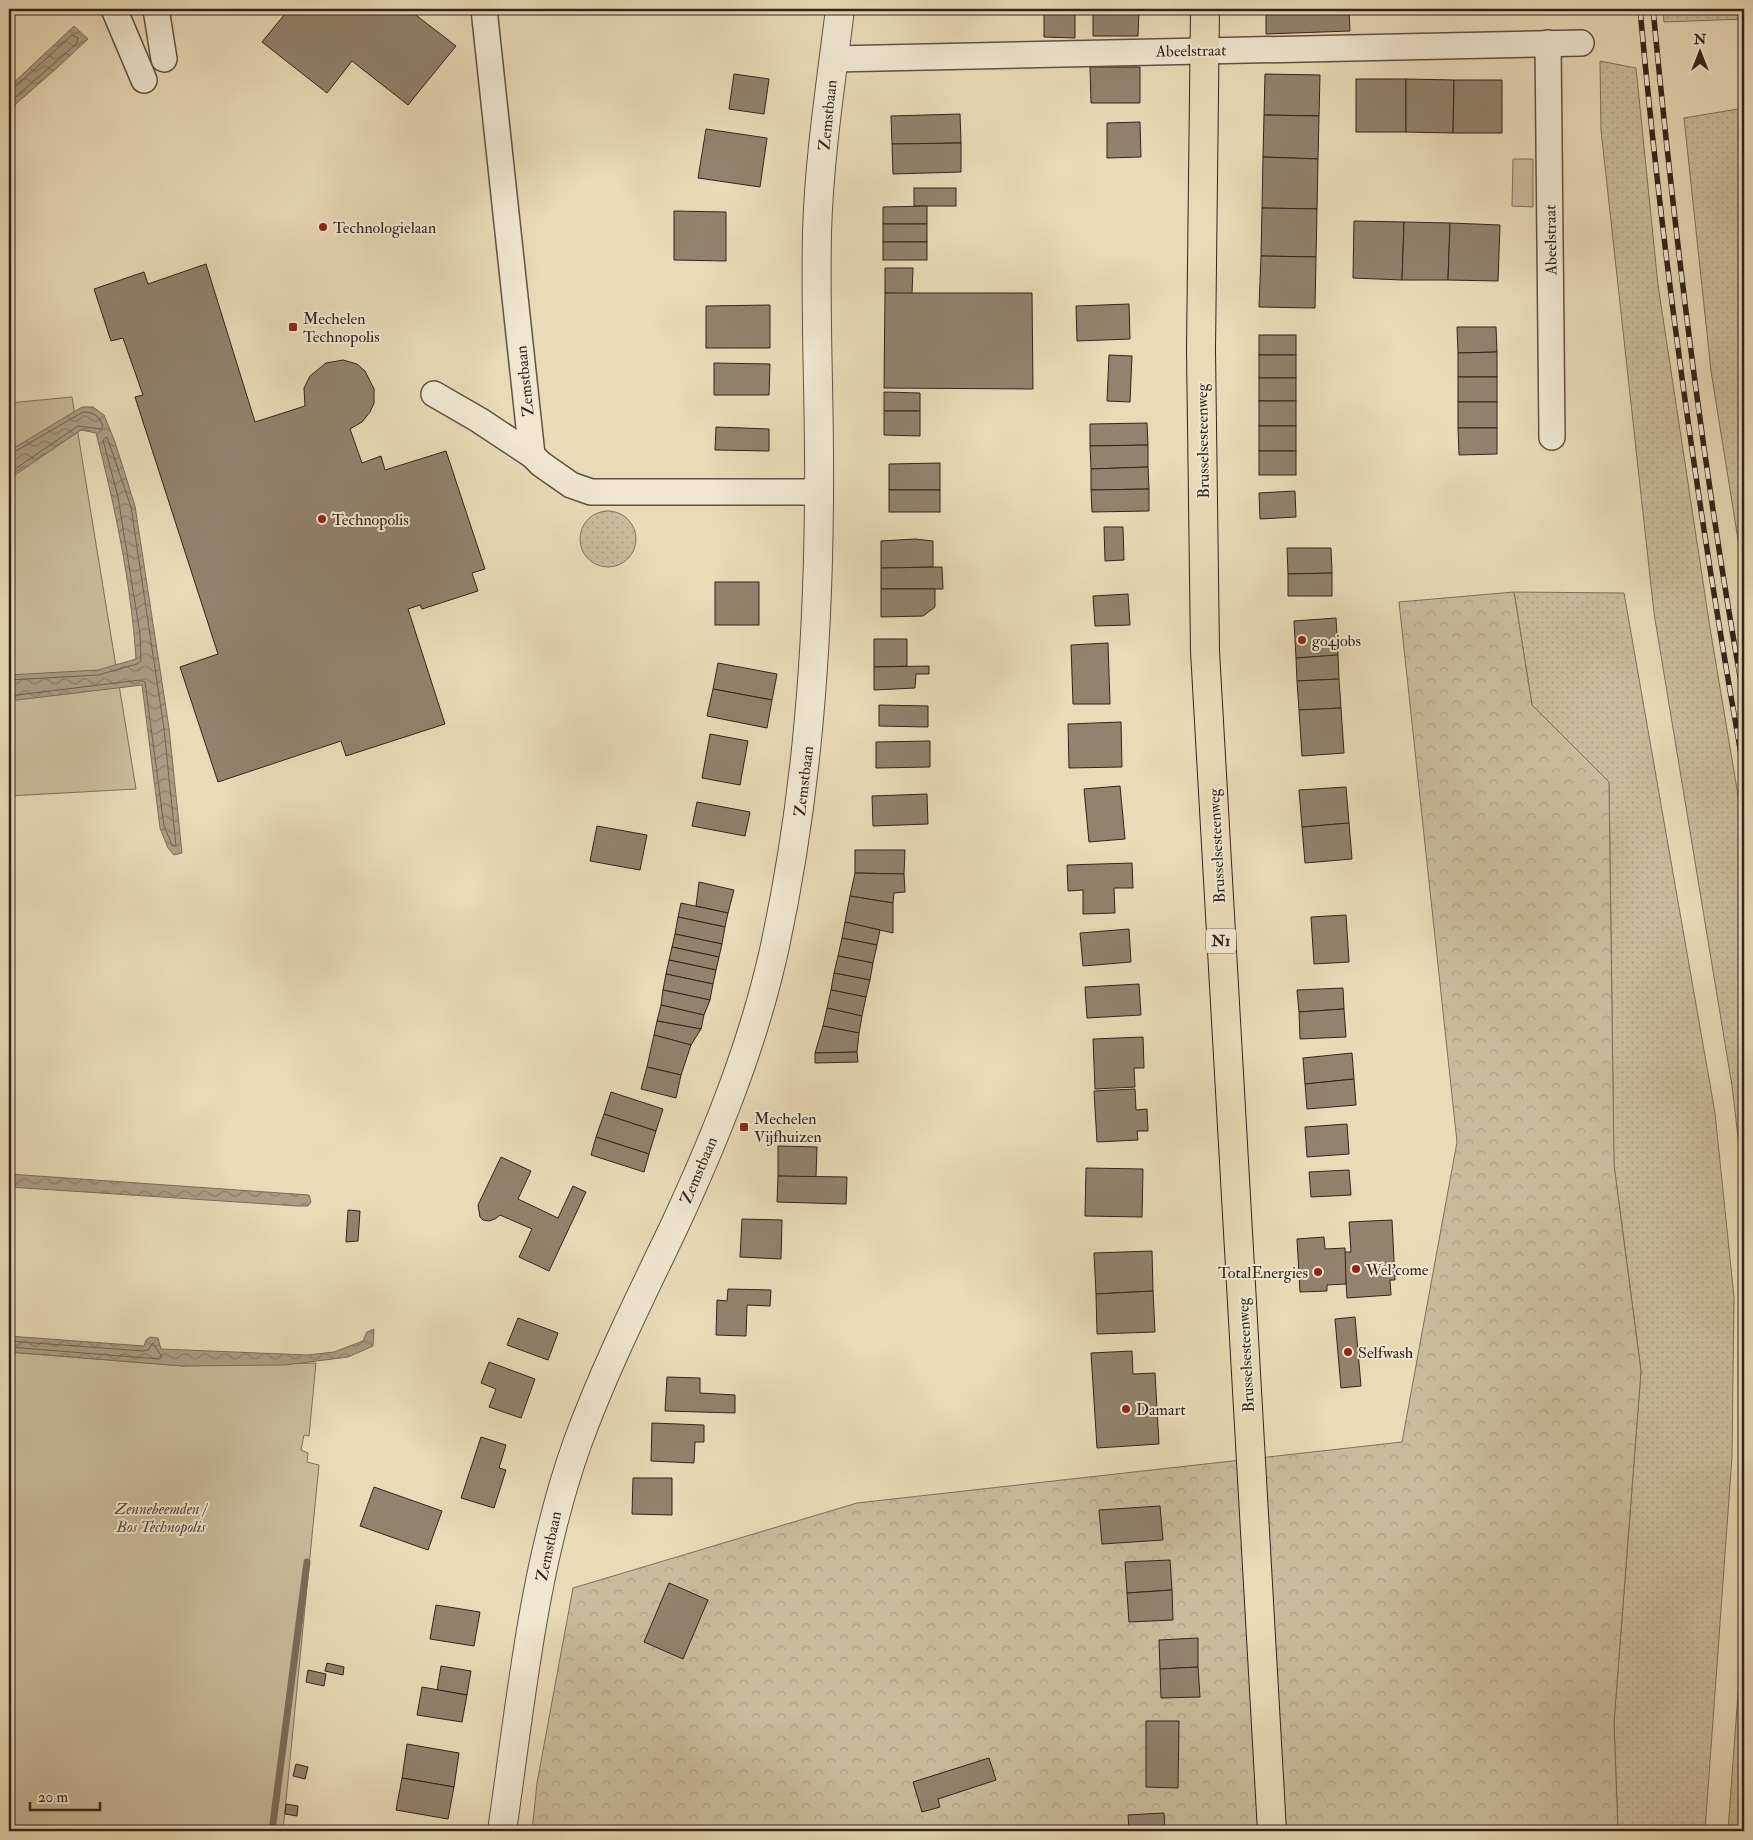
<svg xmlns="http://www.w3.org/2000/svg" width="1753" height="1840" font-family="'IM FELL Double Pica',serif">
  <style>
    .grass { fill: url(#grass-dots); stroke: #806f5c }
    .forest { fill: url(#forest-crowns); stroke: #806f5c }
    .park { fill: #cbbb9d; stroke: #806f5c }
    .water { fill: url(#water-waves); stroke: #7c6c5a }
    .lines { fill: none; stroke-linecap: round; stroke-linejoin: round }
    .shore { stroke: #706050; stroke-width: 1 }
    .stream { stroke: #7c6c5a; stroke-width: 7 }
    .building { fill: #93826d; stroke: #34231c }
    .minor-casing { stroke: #625143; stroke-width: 28 }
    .tertiary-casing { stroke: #625143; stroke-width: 30 }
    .primary-casing { stroke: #34231c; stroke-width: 30 }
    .minor { stroke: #f1e7d1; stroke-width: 25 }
    .tertiary { stroke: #f1e7d1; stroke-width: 28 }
    .primary { stroke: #eadab8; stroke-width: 28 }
    .rail-casing { stroke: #34231c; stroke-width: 5.5 }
    .rail { stroke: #f1e7d1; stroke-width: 4; stroke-dasharray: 11; stroke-linecap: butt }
    .poi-dot { fill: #8f2418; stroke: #f1e7d1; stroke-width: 2 }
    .labels { text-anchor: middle; stroke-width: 4; stroke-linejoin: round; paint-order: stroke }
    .shield { fill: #f1e7d1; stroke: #6d5e52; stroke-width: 1 }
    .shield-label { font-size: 15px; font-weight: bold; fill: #34231c }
    .street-label { font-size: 16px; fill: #34231c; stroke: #f1e7d1 }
    .poi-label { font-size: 16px; fill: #34231c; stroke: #f1e7d1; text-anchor: start }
    .park-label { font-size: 16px; font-style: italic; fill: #5a493c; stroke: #f1e7d1 }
  </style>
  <defs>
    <pattern id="grass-dots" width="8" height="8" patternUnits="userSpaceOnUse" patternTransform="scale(1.25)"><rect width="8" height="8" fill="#cbbb9d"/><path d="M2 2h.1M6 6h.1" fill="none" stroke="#afa087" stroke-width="1.8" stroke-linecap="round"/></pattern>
    <pattern id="forest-crowns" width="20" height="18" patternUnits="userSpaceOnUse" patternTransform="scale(1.25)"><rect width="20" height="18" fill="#cbbb9d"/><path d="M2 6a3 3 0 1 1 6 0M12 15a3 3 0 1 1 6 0" fill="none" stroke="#afa087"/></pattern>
    <pattern id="water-waves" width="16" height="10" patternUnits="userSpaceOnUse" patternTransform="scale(1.25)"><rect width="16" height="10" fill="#ac9c83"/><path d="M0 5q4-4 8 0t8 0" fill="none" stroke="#8d7f6a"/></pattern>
  </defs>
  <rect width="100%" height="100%" fill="#eadab8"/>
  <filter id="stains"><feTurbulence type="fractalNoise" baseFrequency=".004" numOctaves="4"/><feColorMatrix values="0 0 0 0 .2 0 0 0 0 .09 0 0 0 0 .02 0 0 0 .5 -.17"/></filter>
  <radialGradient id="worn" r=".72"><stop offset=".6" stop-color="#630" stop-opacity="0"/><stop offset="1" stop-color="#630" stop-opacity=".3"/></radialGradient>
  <!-- grass -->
  <g class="grass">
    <path d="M1663 9H1744V19L1664 22Z"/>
    <path d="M1600 61 1636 68 1658 285 1710 628 1744 831V1188L1732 1086 1654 613 1601 130Z"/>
    <path d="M1744 108V577L1711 371 1684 118Z"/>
    <circle cx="608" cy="539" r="28"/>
    <path d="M1514 592 1624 593 1715 1113 1734 1297 1732 1457 1705 1831H1618L1614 1722 1641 1371 1614 1165 1609 782 1532 705Z"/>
    <path d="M1744 1611V1831H1728Z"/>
  </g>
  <!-- forest -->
  <path class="forest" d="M1514 592 1532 705 1609 782 1614 1165 1641 1371 1614 1722 1618 1831H532L537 1783 573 1588 857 1503 1402 1442 1457 1142 1399 602Z"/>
  <!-- park -->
  <g class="park">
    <path d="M1513 159H1533V207L1512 206Z"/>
    <path d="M72 397 136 789 9 796V403Z"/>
    <path d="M9 1352 183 1366 316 1363 309 1436 304 1435 301 1450 308 1453 307 1462 319 1465 283 1831H9Z"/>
  </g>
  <!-- water -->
  <g class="water">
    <path d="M74 26 88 39 58 67 9 110V87Z"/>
    <path d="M82 407H93L104 415 115 442 135 506 169 728 182 853 174 855 168 848 160 828 142 685 9 701V675L98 670 136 659C131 583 115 506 96 433L81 430 9 479V451Z"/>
    <path d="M9 1174 309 1195 311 1202 308 1206H298L9 1187Z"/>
    <path d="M374 1329 373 1346 348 1357 285 1365 183 1366 9 1352V1336L144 1346 146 1340 150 1337 158 1338 161 1349 307 1355 334 1352 363 1341 367 1332Z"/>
  </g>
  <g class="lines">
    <!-- shore -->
    <g class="shore">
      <path d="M9 90 14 88 72 35 78 38 77 43 9 103"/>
      <path d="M9 455 83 412C94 412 99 416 103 426L101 429 78 426 9 473"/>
      <path d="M9 680 98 675 137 664 141 661 140 634 118 497 103 440 107 437 131 507 164 729 176 846 172 845 164 826 145 682 140 680 9 696"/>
      <path d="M9 1341 143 1351 148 1350 153 1343 162 1357 159 1359 9 1347"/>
    </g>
    <!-- stream -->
    <path class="stream" d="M272 1831 307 1562"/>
  </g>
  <!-- building -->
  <g class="building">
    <path d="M289 9H408L456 46 408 105 352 61 327 93 262 42Z"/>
    <path d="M1093 9H1139L1138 36H1093Z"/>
    <path d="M1266 9H1349L1350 31 1266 34Z"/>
    <path d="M1044 11H1075V38L1044 37Z"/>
    <path d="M1090 67H1140V103H1091Z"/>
    <path d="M734 74 769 79 764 114 729 109Z"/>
    <path d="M1265 74 1320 75 1319 116 1264 115Z"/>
    <rect x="1356" y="79" width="50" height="53"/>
    <path d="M1406 79 1454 80 1453 133 1406 132Z"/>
    <path d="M1454 80H1502V133H1453Z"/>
    <path d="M960 114 961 143 892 144 891 116Z"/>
    <path d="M1264 115 1319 116 1318 159 1263 157Z"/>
    <path d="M1140 122 1141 157 1107 158V123Z"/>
    <path d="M706 129 767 138 760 187 698 178Z"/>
    <path d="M961 143V172L893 174 892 144Z"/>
    <path d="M1263 157 1318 159 1317 209 1262 208Z"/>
    <rect x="914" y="188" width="42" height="18"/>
    <path d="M927 206V224H883V207Z"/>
    <path d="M1262 208 1317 209 1316 257 1261 256Z"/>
    <path d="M674 211 726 212V261L674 260Z"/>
    <path d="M1354 221 1404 222 1402 280 1353 278Z"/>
    <path d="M1404 222 1450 223 1448 280H1402Z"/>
    <path d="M1450 223 1500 225 1498 281 1448 280Z"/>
    <rect x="883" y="224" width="44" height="18"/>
    <rect x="883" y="242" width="44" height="18"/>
    <path d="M1261 256 1316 257 1315 308 1259 307Z"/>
    <path d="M206 264 255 422 305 406 304 388 310 376 326 363 343 360 357 364 365 371 374 389V403L370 412 362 422 350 429 362 463 381 456 385 470 446 451 485 569 472 573 478 591 422 609 420 605 408 609 445 724 346 756 341 741 218 782 180 667 218 654 135 397 143 395 123 338 111 341 94 289 144 272 148 284Z"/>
    <path d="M885 268H913L912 294 885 293Z"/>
    <path d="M885 293H1032L1033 389 884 388Z"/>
    <path d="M1129 304 1130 339 1077 341 1076 306Z"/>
    <path d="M770 305V348H706V306Z"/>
    <path d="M1457 327H1496L1497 352 1458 353Z"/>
    <rect x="1259" y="335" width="37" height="20"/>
    <path d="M1497 352V377H1458V353Z"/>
    <path d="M1109 355 1132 356 1130 402 1107 401Z"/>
    <rect x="1259" y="355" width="37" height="23"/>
    <path d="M714 363 770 364 769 395H714Z"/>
    <rect x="1458" y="377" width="39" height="25"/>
    <rect x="1259" y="378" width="37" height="23"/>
    <path d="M884 392 920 393V411H884Z"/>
    <rect x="1259" y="401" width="37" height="25"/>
    <rect x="1458" y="402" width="39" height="26"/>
    <path d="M884 411H920V436L884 435Z"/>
    <path d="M1147 423 1148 445 1090 446V424Z"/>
    <rect x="1259" y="426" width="37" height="25"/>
    <path d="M716 427 769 429V451L715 450Z"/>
    <path d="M1458 428H1497V454L1459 455Z"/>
    <path d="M1148 445V467L1091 469 1090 446Z"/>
    <rect x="1259" y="451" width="37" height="24"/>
    <path d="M940 463V490H889V464Z"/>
    <path d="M1148 467 1149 489 1091 490V469Z"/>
    <path d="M1149 489V511L1092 512 1091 490Z"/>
    <rect x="889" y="490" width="51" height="22"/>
    <path d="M1295 491 1296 517 1260 519 1259 493Z"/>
    <path d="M1104 527H1123L1124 560 1105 561Z"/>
    <path d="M915 539 933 541V567L881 568V541Z"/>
    <path d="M1287 548H1331L1332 573 1288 574Z"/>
    <path d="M942 567 943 589H881V568Z"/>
    <path d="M1332 573V596H1288V574Z"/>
    <rect x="715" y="582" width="44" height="43"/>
    <path d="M881 589H935V607L923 616 881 617Z"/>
    <path d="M1128 594 1130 625 1095 626 1093 596Z"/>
    <path d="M1336 618 1338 655 1296 658 1294 621Z"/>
    <path d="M874 639H907V666L874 667Z"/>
    <path d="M1108 643 1110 704H1073L1071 645Z"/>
    <path d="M1338 655 1339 679 1297 681 1296 658Z"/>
    <path d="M718 663 777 674 772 700 713 689Z"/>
    <path d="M929 666V674H916L915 688 874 690V667Z"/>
    <path d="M1339 679 1341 708 1299 710 1297 681Z"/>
    <path d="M713 689 772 700 767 728 707 716Z"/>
    <path d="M879 705 928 706V727L879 726Z"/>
    <path d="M1341 708 1344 753 1302 756 1299 710Z"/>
    <path d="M1121 722 1122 767 1069 768 1068 724Z"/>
    <path d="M710 734 748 741 740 785 702 778Z"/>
    <path d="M930 741V767L876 768V742Z"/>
    <path d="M1120 786 1125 839 1089 842 1084 789Z"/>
    <path d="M1346 787 1349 823 1302 827 1299 790Z"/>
    <path d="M927 794 928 824 873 826 872 796Z"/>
    <path d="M697 802 750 812 745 836 692 826Z"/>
    <path d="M1349 823 1352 859 1305 863 1302 827Z"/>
    <path d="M597 826 647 835 640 870 590 861Z"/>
    <path d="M855 850H905L904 874 855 873Z"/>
    <path d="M1132 863 1133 888H1114L1115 913 1083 914V890L1068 891 1067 865Z"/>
    <path d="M855 873 904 874 905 892 894 893 893 903 850 896Z"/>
    <path d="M699 882 734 890 728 913 696 906Z"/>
    <path d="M850 896 893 903V933L845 922Z"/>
    <path d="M681 903 728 913 725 927 678 917Z"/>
    <path d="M1346 915 1349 962 1314 964 1311 917Z"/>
    <path d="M678 917 725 927 722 944 675 934Z"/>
    <path d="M845 922 880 930 877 945 842 938Z"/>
    <path d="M1129 929 1131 962 1083 966 1080 933Z"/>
    <path d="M675 934 722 944 719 957 672 947Z"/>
    <path d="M842 938 877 945 873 963 838 956Z"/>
    <path d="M672 947 719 957 716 970 669 960Z"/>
    <path d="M838 956 873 963 870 980 834 973Z"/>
    <path d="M669 960 716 970 713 984 666 974Z"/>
    <path d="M834 973 870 980 866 997 831 990Z"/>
    <path d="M666 974 713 984 710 1000 663 990Z"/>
    <path d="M1139 984 1141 1015 1087 1018 1085 987Z"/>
    <path d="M1343 988 1344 1009 1299 1012 1297 990Z"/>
    <path d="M663 990 710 1000 704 1015 661 1005Z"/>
    <path d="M831 990 866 997 862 1016 827 1008Z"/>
    <path d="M661 1005 704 1015 701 1029 657 1021Z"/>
    <path d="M827 1008 862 1016 859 1033 823 1026Z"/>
    <path d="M1344 1009 1346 1037 1300 1039 1299 1012Z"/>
    <path d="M657 1021 701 1029 691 1045 654 1035Z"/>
    <path d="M823 1026 859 1033 857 1052 815 1053Z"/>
    <path d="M654 1035 691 1045 681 1075 647 1067Z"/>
    <path d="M1143 1037 1144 1068H1134L1135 1087 1095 1089 1093 1039Z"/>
    <path d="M857 1052 858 1062 815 1063V1053Z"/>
    <path d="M1352 1053 1354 1079 1305 1084 1303 1058Z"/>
    <path d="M647 1067 681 1075 676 1098 641 1089Z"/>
    <path d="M1354 1079 1356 1105 1307 1109 1305 1084Z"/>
    <path d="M1135 1089 1136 1110 1147 1109 1148 1131H1137L1138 1140 1097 1142 1094 1091Z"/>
    <path d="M611 1092 663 1109 656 1131 604 1114Z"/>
    <path d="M604 1114 656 1131 649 1154 596 1137Z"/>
    <path d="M1347 1124 1349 1154 1307 1157 1305 1127Z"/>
    <path d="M596 1137 649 1154 644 1172 591 1155Z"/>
    <path d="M778 1146 817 1147 816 1177 778 1176Z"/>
    <path d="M501 1157 531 1171 518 1199 558 1218 573 1186 586 1192 549 1271 519 1257 532 1229 500 1215 495 1219 489 1221 483 1220 480 1217 478 1205Z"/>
    <path d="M1086 1168 1143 1169 1142 1217 1085 1216Z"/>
    <path d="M1349 1170 1351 1195 1311 1197 1309 1172Z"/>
    <path d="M778 1176 847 1177 846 1204 777 1202Z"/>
    <path d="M348 1210 360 1211 358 1241 346 1242Z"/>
    <path d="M742 1219 782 1220 781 1259 740 1257Z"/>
    <path d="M1392 1220 1395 1280H1390L1391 1295 1347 1298 1344 1252H1351L1349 1222Z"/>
    <path d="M1324 1237 1325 1249 1345 1248 1346 1284 1327 1285V1291L1300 1292 1297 1239Z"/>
    <path d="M1152 1251 1153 1291 1096 1294 1094 1253Z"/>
    <path d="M728 1289 771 1290 770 1306 747 1305 746 1336 716 1335 717 1300 727 1301Z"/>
    <path d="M1153 1291 1155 1332 1097 1334 1096 1294Z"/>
    <path d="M1355 1317 1361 1386 1341 1388 1335 1319Z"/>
    <path d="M518 1318 558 1333 548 1360 507 1345Z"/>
    <path d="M1132 1351 1133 1374 1155 1373 1159 1444 1097 1448 1091 1353Z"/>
    <path d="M489 1362 535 1379 521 1418 489 1407 496 1389 481 1383Z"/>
    <path d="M667 1377 700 1378V1393L735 1395V1413L665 1411Z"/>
    <path d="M652 1423 704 1425V1442H695L694 1463 651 1461Z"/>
    <path d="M481 1437 506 1445 499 1468 506 1470 494 1508 461 1498Z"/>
    <path d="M633 1478H672V1515L632 1514Z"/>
    <path d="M374 1487 442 1511 428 1550 360 1526Z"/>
    <path d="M1160 1506 1163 1540 1102 1544 1099 1510Z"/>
    <path d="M1170 1560 1172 1590 1127 1593 1125 1562Z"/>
    <path d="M669 1583 708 1600 683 1659 644 1642Z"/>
    <path d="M1172 1590 1173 1620 1129 1622 1127 1593Z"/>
    <path d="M436 1605 480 1612 474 1646 430 1639Z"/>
    <path d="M1198 1638V1667L1160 1669 1159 1640Z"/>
    <path d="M327 1663 344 1667 343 1675 325 1671Z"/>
    <path d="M441 1666 471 1671 467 1695 437 1690Z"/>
    <path d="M1198 1667 1200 1697 1161 1698 1160 1669Z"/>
    <path d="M308 1670 326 1674 324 1686 306 1682Z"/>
    <path d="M422 1687 467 1695 462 1722 417 1715Z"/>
    <path d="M1146 1721H1179L1178 1788 1146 1787Z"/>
    <path d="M407 1744 459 1753 454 1787 402 1778Z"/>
    <path d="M989 1758 996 1780 938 1799 940 1807 922 1812 913 1782Z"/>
    <path d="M296 1764 308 1767 305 1779 293 1776Z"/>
    <path d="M402 1778 454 1787 448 1819 396 1810Z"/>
    <path d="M286 1804 298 1806 297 1816 285 1814Z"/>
    <path d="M1164 1813 1165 1831H1129L1128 1815Z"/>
  </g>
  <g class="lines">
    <!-- minor casing -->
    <g class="minor-casing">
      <g id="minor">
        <path d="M114 9 144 80"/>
        <path d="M156 9 164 59"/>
        <path d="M484 9 532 455"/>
        <path d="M1548 43 1552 437"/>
        <path d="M834 59 1581 43"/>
        <path d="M434 394 479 420 532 455 541 464 571 485 591 492H819"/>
      </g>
    </g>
    <!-- tertiary casing -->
    <g class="tertiary-casing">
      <path id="tertiary" d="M502 1831C521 1701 533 1568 577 1444 604 1370 639 1300 673 1229 715 1139 754 1043 775 946 807 797 818 649 819 497 820 409 815 321 817 233 819 158 831 83 840 9"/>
    </g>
    <!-- primary casing -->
    <g class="primary-casing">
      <path id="primary" d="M1205 9 1201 350 1205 651 1272 1831"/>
    </g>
    <!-- minor -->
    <use href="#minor" class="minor"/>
    <!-- tertiary -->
    <use href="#tertiary" class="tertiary"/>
    <!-- primary -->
    <use href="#primary" class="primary"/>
    <!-- rail casing -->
    <g class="rail-casing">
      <g id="rail">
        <path d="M1640 9C1663 265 1699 518 1744 771"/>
        <path d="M1653 9C1675 240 1703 471 1744 699"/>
      </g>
    </g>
    <!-- rail -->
    <use href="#rail" class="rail"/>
  </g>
  <!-- markers -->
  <g class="poi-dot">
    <circle cx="323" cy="227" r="5"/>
    <rect x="288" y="322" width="10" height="10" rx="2.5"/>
    <circle cx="322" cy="519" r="5"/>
    <circle cx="1302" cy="640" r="5"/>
    <rect x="739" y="1122" width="10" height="10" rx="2.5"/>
    <circle cx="1356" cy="1269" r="5"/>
    <circle cx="1318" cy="1272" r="5"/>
    <circle cx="1348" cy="1352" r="5"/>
    <circle cx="1126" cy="1409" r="5"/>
  </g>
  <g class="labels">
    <!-- shield labels -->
    <rect class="shield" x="1206" y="928.5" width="30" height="25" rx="4"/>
    <g class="shield-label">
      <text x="1221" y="946">N1</text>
    </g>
    <!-- street labels -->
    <g class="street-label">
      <text transform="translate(1191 50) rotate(-1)" y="6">Abeelstraat</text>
      <text transform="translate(827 115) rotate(-84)" y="6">Zemstbaan</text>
      <text transform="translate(1550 240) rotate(-91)" y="6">Abeelstraat</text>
      <text transform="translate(524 381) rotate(-96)" y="6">Zemstbaan</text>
      <text transform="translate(1202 441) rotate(-91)" y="6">Brusselsesteenweg</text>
      <text transform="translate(803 781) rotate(-83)" y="6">Zemstbaan</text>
      <text transform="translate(1216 846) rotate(-93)" y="6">Brusselsesteenweg</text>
      <text transform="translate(698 1170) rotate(-67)" y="6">Zemstbaan</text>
      <text transform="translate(1245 1355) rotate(-93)" y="6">Brusselsesteenweg</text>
      <text transform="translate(548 1546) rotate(-78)" y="6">Zemstbaan</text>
    </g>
    <!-- poi labels -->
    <g class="poi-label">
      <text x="333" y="233">Technologielaan</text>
      <text x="303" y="324">Mechelen<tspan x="303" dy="18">Technopolis</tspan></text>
      <text x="332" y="525">Technopolis</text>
      <text x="1312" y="646">go4jobs</text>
      <text x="754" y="1124">Mechelen<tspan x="754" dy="18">Vijfhuizen</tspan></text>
      <text x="1366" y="1275">Wel'come</text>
      <text x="1308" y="1278" text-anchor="end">TotalEnergies</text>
      <text x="1358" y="1358">Selfwash</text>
      <text x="1136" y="1415">Damart</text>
    </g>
    <!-- park labels -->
    <g class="park-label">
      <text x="161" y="1514">Zennebeemden /<tspan x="161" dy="18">Bos Technopolis</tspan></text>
    </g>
  </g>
  <!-- margin -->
  <rect width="1753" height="1840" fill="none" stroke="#eadab8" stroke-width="30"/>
  <rect x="10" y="10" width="1733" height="1820" fill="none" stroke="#34231c" stroke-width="2.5"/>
  <rect x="15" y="15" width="1723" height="1810" fill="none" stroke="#34231c"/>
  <!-- north arrow -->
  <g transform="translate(1700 52)" stroke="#f1e7d1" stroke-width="4" paint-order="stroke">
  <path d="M0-4L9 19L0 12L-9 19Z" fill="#34231c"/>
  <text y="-8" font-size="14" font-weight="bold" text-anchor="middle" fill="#34231c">N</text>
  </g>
  <!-- scale -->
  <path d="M30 1802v8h70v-8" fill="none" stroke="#34231c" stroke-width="2.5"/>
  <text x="38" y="1802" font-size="15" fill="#34231c" stroke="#f1e7d1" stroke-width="4" paint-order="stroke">20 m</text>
  <rect width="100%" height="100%" filter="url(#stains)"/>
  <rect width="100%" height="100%" fill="url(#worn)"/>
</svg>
